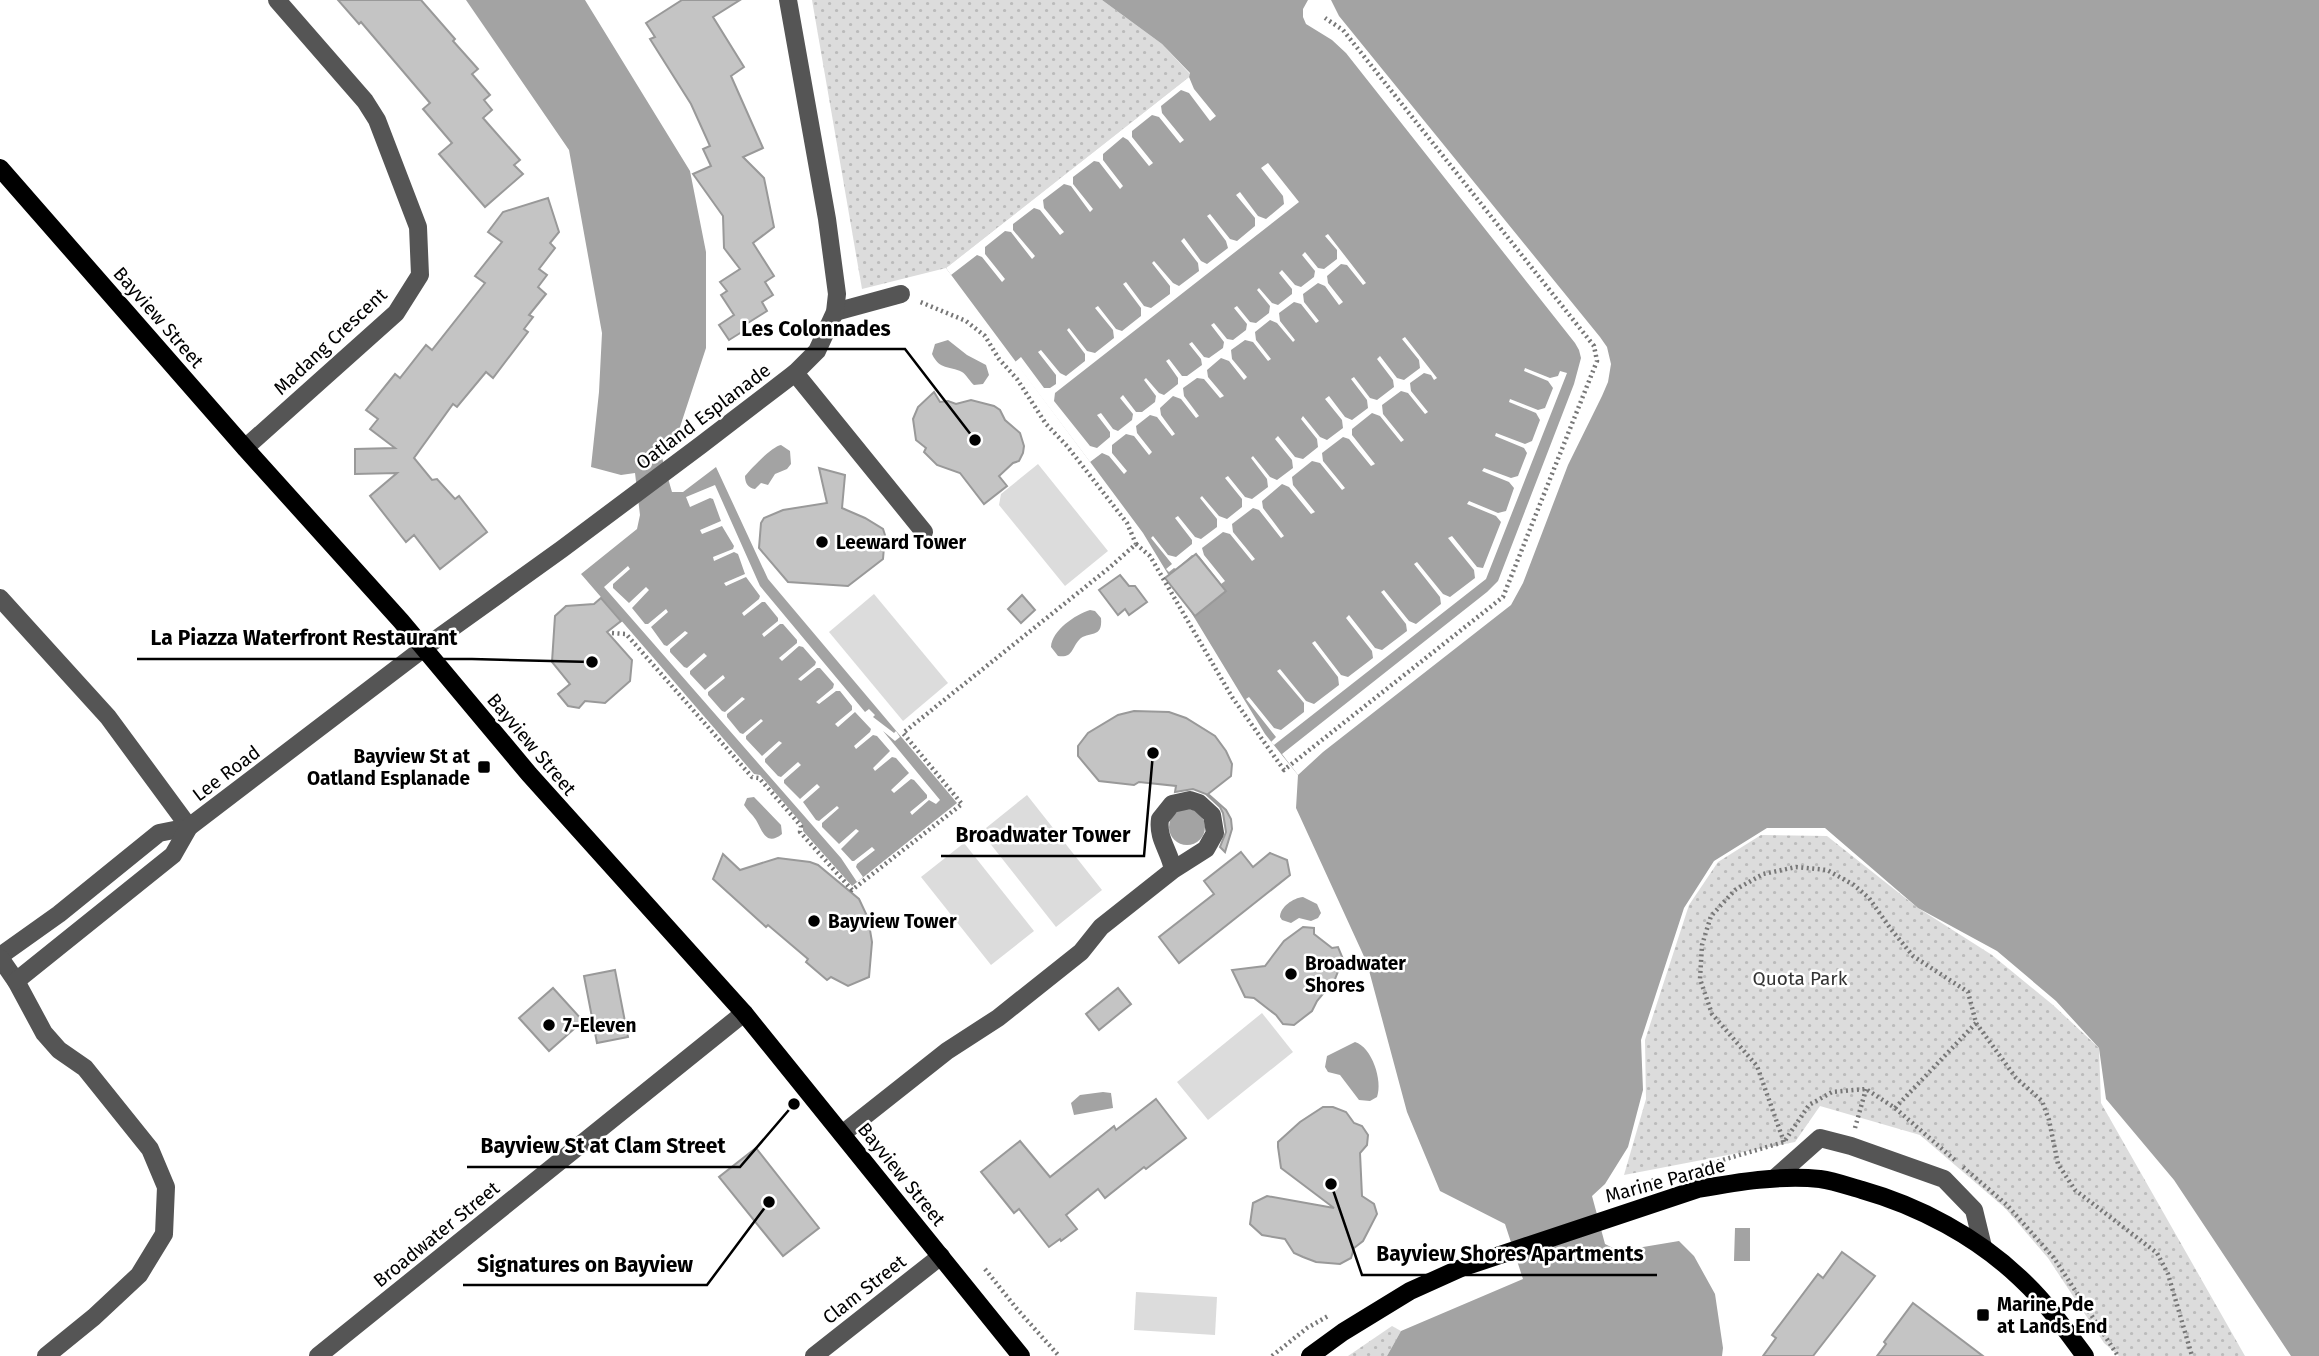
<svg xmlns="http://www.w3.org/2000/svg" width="2319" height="1356" font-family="'Fira Sans',sans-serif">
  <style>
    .park { fill: url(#park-dots) }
    .pitch { fill: #dcdcdc }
    .water { fill: #a3a3a3 }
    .pier { fill: #fff }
    .building { fill: #c4c4c4; stroke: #999; stroke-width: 2 }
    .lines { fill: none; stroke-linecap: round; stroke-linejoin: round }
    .path { stroke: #777; stroke-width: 4.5; stroke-dasharray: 2 3.5; stroke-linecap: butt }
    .minor { stroke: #555; stroke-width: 18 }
    .major { stroke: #000; stroke-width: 18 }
    .poi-dot { fill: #000; stroke: #fff; stroke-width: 2.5 }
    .labels { text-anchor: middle; stroke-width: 5; stroke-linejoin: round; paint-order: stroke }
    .street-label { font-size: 19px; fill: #000; stroke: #fff }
    .poi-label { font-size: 19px; font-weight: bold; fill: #000; stroke: #fff; text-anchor: start }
    .park-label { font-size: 19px; fill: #333; stroke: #fff }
    .leader { fill: none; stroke: #000; stroke-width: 2.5 }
    .callout-dot { fill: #000; stroke: #fff; stroke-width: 2.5 }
    .callout-label { font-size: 21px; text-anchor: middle; font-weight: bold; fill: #000; stroke: #fff; stroke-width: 5; stroke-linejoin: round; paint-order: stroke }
  </style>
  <defs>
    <pattern id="park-dots" width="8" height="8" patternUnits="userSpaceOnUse" patternTransform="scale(1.75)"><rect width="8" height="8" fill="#dcdcdc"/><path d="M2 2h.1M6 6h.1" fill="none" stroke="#bbb" stroke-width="1.8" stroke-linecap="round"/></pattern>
  </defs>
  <rect width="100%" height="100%" fill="#fff"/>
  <!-- park -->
  <g class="park">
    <path d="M812 0H1102L1162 44 1190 74 1189 77 946 268 862 289Z"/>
    <path d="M1761 835 1827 836 1918 908 1992 955 2053 1005 2099 1048 2101 1103 2245 1356H2119L2104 1343 2048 1258 2005 1208 1920 1135 1820 1106 1795 1142 1624 1175 1646 1099 1645 1040 1689 905 1718 862Z"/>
    <path d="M1392 1326 1401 1331 1387 1356H1348Z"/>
  </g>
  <!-- pitch -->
  <g class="pitch">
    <path d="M1038 464 1108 551 1065 586 999 505 1001 494Z"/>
    <path d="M874 594 948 683 903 721 829 632Z"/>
    <path d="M1027 795 1102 890 1056 927 981 832Z"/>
    <path d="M964 843 1034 931 991 965 921 877Z"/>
    <path d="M1262 1013 1293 1052 1208 1120 1177 1082Z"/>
    <path d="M1136 1292 1217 1297 1215 1335 1134 1330Z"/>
  </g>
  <!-- water -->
  <g class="water">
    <path d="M466 0H585L690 171 706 252V348L678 433 660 451 672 492H683L716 467 768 579 957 803 852 886 803 831V825L760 775 754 774 581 574 637 529 640 515 635 473 621 475 591 467 599 392 602 333 569 150Z"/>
    <path d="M1102 0H2319V1356H2291L2174 1180 2106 1099 2099 1048 2056 1001 1997 951 1918 908 1825 828H1767L1714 861 1684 908 1641 1040 1643 1090 1628 1147 1605 1184 1592 1196 1605 1244 1619 1251 1679 1241 1694 1256 1715 1294 1723 1348 1722 1356H1387L1401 1331 1523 1279 1505 1224 1440 1191 1407 1112 1367 963 1296 808 1298 775 1265 734 1143 533 946 268 1189 77 1190 73 1162 44Z"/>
    <path d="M948 340 967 355 986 365 989 375 983 384 974 385C970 382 966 374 962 372 949 365 940 371 932 354L935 344Z"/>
    <path d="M781 445 790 451 791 464 787 469 775 474 768 485 761 483 755 489C748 488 745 483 745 476 752 468 771 447 781 445Z"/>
    <path d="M1090 610 1095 611 1101 618C1103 640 1088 630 1079 640 1071 649 1073 658 1058 656L1051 647C1052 630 1075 615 1090 610Z"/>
    <path d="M754 797 781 825 782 834C766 847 762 830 756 820 752 814 747 810 744 805L747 798Z"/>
    <circle cx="1187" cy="827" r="18"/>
    <path d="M1303 897 1317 904 1321 913 1318 918 1311 921 1299 918 1291 923 1282 920 1280 917C1280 907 1293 898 1303 897Z"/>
    <path d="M1355 1042C1372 1047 1383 1081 1377 1097L1370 1101 1359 1100 1340 1075 1328 1072 1325 1067 1327 1056Z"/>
    <path d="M1103 1092 1111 1093 1113 1108 1074 1115 1071 1103 1080 1095Z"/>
    <path d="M1735 1228H1750V1261H1734Z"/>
  </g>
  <!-- pier -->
  <g class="pier">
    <path d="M1308 0H1331L1339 16 1600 337 1607 347 1611 364 1608 382 1602 396 1568 465 1523 583 1511 605 1323 752 1298 775 1282 754 1487 592 1498 581 1574 384 1581 358 1579 350 1575 343 1346 53 1332 40 1306 24 1303 17V9Z"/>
    <path d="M1189 77 1194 89 1216 116 1210 121 1189 93 1181 90 1161 106 1162 113 1184 140 1180 143 1159 117 1152 115 1132 131V137L1153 163 1149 166 1128 140 1123 137 1103 154V160L1123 186 1120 189 1099 162 1094 161 1073 177V184L1093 209 1090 212 1071 186 1064 184 1043 200 1044 208 1064 232 1060 235 1040 210 1034 208 1013 224V230L1035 256 1032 259 1011 232 1005 231 985 247V254L1005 279 1002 282 982 257 977 255 951 275 946 268Z"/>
    <path d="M1268 163 1299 202 1055 393 1054 401 1090 446 1097 448 1110 437V432L1097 415 1101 413 1113 429 1118 431 1132 420 1133 414 1120 398 1123 395 1136 412H1142L1155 402 1156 396 1144 380 1146 378 1159 393 1164 395 1178 384V378L1166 361 1169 359 1182 376H1187L1202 365 1201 359 1189 344 1192 342 1204 357 1209 358 1223 348 1224 342 1211 325 1214 323 1227 339 1233 340 1246 330 1247 324 1234 308 1237 306 1250 322 1256 323 1269 313 1270 306 1257 290 1259 288 1272 303 1278 305 1292 294V289L1279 273 1282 270 1295 285 1301 287 1314 277 1315 271 1302 255 1305 252 1318 268 1324 269 1337 259V250L1325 236 1328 234 1366 283 1363 285 1347 265 1341 264 1327 276 1328 283 1343 302 1339 305 1325 286 1318 283 1303 294 1304 302 1319 321 1316 323 1301 304 1294 302 1279 313 1280 321 1295 340 1293 342 1277 323 1270 320 1255 332 1256 340 1271 359 1268 361 1253 342 1245 340 1231 350 1232 359 1247 377 1244 380 1229 361 1221 358 1207 370 1208 377 1224 396 1220 398 1204 379 1197 378 1183 388 1184 396 1199 416 1196 418 1181 399 1173 396 1160 408 1161 415 1175 434 1172 436 1157 417 1150 415 1136 426 1137 433 1152 452 1149 455 1134 436 1126 434 1112 445V453L1127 471 1124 474 1109 456 1102 453 1090 462 1015 362 1021 357 1044 388H1050L1056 384V375L1038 352 1041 350 1060 373 1066 376 1085 361V354L1067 330 1069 328 1087 351 1095 353 1114 338 1113 330 1095 308 1098 306 1116 329 1122 331 1141 316V308L1123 284 1126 282 1144 306 1151 308 1170 294V286L1152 263 1154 261 1173 283 1179 286 1199 271 1198 263 1181 241 1184 238 1201 261 1207 264 1228 248 1226 241 1207 216 1210 214 1230 239 1237 241 1255 226V218L1236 195 1240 192 1258 216 1266 219 1284 204 1283 196 1261 168Z"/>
    <path d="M1405 337 1437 378 1434 380 1431 375 1424 373 1410 383 1411 391 1428 412 1425 414 1408 393 1401 391 1382 405 1383 414 1404 440 1401 442 1380 416 1372 413 1352 429V435L1375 464 1371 466 1349 439 1343 437 1322 453 1323 461 1345 488 1342 490 1320 463 1312 461 1292 477 1293 485 1315 512 1311 514 1289 487 1282 484 1262 501 1263 508 1284 536 1281 538 1259 510 1253 508 1232 524 1233 532 1255 559 1252 561 1230 534 1223 532 1202 548 1204 555 1225 581 1221 584 1199 556 1192 555 1176 569 1174 568 1169 572 1166 569 1172 564 1151 538 1153 536 1168 555 1176 557 1192 544V540L1175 518 1178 516 1195 537 1201 539 1217 527V519L1200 498 1202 496 1219 516 1227 519 1242 507V499L1225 478 1228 476 1245 497 1252 499 1268 487 1267 479 1251 458 1253 456 1270 477 1277 480 1293 468 1292 460 1275 439 1278 436 1295 457 1303 459 1318 447 1317 439 1301 419 1303 416 1320 437 1327 440 1343 428 1342 420 1325 399 1329 396 1345 417 1352 420 1368 408 1367 400 1351 379 1354 377 1370 398 1377 400 1394 387 1393 380 1377 359 1380 356 1397 378 1404 380 1420 368 1419 360 1402 339Z"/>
    <path d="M1525 368 1550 378 1558 376 1560 371 1567 373 1486 579 1274 745 1271 742 1276 737 1246 699 1249 697 1274 728 1281 730 1304 712V703L1277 671 1280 669 1306 701 1314 704 1339 685 1338 677 1312 643 1315 641 1341 675 1348 677 1373 658 1372 651 1346 618 1349 615 1375 648 1382 650 1407 631 1406 624 1381 592 1384 590 1409 621 1416 624 1441 604 1440 597 1414 564 1417 562 1443 594 1450 597 1475 578 1474 570 1448 538 1452 536 1477 567 1483 568 1501 522 1496 516 1467 504 1469 501 1498 513 1506 511 1514 488 1509 482 1482 471 1484 468 1511 478 1518 476 1527 453 1524 448 1495 436 1496 433 1525 444 1532 441 1540 420 1536 413 1509 402 1510 399 1538 410 1545 408 1553 388 1548 381 1524 371Z"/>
    <path d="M715 485 760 586 865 712 869 709 875 715 873 717 894 733 896 731 900 737 895 741 883 731 940 800 936 804 929 800 912 815 910 812 927 798V795L914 780 911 779 894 793 891 790 909 773 896 758 892 757 875 771 873 768 890 751 877 736 873 735 856 749 854 746 870 732 871 729 855 712 838 727 835 724 852 710V706L840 691H836L819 704 816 702 833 688 834 684 820 668H817L801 681 798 679 815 665 816 662 803 647 799 646 782 661 779 658 797 643V640L783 624H780L764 637 762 634 778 621V618L765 602H762L744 616 742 613 759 599 760 596 746 577 726 586 724 583 745 574 738 554 734 552 714 561 713 557 733 549 734 546 722 526 702 534 700 530 721 521 713 499 710 498 690 507 686 497Z"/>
    <path d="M628 566 630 569 613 584V588L629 603 646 587 649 590 632 608 645 624H648L666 609 668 612 651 627 664 645 667 646 685 631 688 633 670 649V652L684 667 687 668 704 653 707 656 690 671V674L705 690 723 675 725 678 708 692V695L722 711 725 712 742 697 745 699 727 714V717L740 733 743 734 761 719 763 721 746 736V739L762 756 779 741 782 743 765 759V762L778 776 781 777 798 762 801 765 784 780V783L800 799 817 784 820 787 803 802 816 820 819 821 837 806 839 808 822 823V827L839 844 856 829 859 831 841 849 852 861H854L872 847 875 850 857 864 856 867 863 877 857 882 841 858 604 587Z"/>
  </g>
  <!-- building -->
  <g class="building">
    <path d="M338 0H421L455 39 453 41 478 69 472 74 490 95 484 100 492 110 483 118 520 160 514 165 523 174 485 207 439 154 452 143 423 109 430 103 361 22 359 24Z"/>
    <path d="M682 0H740L713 17 744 67 731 76 763 148 743 157 764 178 774 227 753 243 774 276 765 282 773 295 762 302 767 311 743 326 745 330 729 340 719 325 734 315 721 295 727 291 720 282 740 269 724 248 723 216 693 174 711 166 703 149 710 146 691 104 650 39 655 37 646 23Z"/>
    <path d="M548 198 559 232 550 243 555 248 539 269 547 275 538 287 546 294 529 315 533 317 524 329 528 332 493 378 486 372 457 407 453 404 414 458 432 480 437 479 455 499 459 496 487 532 440 569 414 535 406 542 370 496 397 473 355 474V449L395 448 370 429 378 419 366 410 395 374 400 378 426 345 432 350 485 283 475 276 502 242 488 232 503 212Z"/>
    <path d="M934 392 940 402 948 401 956 404 971 400 994 406 1000 410 1005 420 1020 433 1024 446 1023 453 1019 461 1013 463 999 476 1007 486 984 504 960 473 937 465 924 452 926 448 916 440 913 419 918 407Z"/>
    <path d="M819 468 845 475 842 508 865 518 883 529 885 535 883 559 848 586 788 582 759 548 761 523 764 518 783 510 827 503Z"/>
    <path d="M1196 554 1226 591 1195 616 1165 578Z"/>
    <path d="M1120 575 1129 586H1135L1147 602 1129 615 1125 609 1118 615 1099 590Z"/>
    <path d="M1022 595 1035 610 1021 623 1008 609Z"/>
    <path d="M601 598 621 621 607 632 632 660 630 681 605 703 585 701 579 708 568 706 558 694 570 684 552 662 555 616 566 606 594 604Z"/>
    <path d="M1134 711 1169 712 1186 718 1215 736 1226 751 1232 764 1231 776 1208 794 1226 810 1231 819 1232 829 1225 852 1220 847 1226 832 1223 813 1220 807 1206 794 1193 789 1175 792 1176 786 1139 782 1134 785 1099 781 1078 756V746L1088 733 1118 715Z"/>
    <path d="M1241 852 1253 867 1270 853 1287 860 1290 875 1179 963 1159 937 1214 894 1204 881Z"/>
    <path d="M723 854 740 870 778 858 810 862 818 865 859 899 868 918 872 942 869 977 848 986 831 977 827 980 806 962 808 959 768 925 766 927 713 879Z"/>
    <path d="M1303 927 1314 928V934L1332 948 1338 947 1343 959 1335 979 1317 1001 1312 1011 1294 1025 1283 1024 1276 1015 1254 998 1245 997 1232 970 1265 966 1284 941Z"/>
    <path d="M615 970 628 1037 597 1043 584 976Z"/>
    <path d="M553 988 583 1021 549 1051 519 1018Z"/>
    <path d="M1118 988 1131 1004 1099 1030 1086 1014Z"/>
    <path d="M1156 1099 1186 1138 1146 1169 1144 1167 1105 1198 1098 1189 1066 1215 1077 1229 1061 1241 1060 1239 1049 1247 1019 1209 1014 1213 981 1172 1020 1141 1050 1177 1114 1126 1116 1130Z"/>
    <path d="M1323 1107H1333L1346 1112 1354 1123 1362 1126 1368 1135 1367 1145 1360 1153 1362 1196 1374 1204 1377 1214 1363 1241 1354 1248 1351 1258 1340 1264 1316 1262 1303 1257 1294 1253 1285 1239 1262 1235 1250 1224 1253 1203 1267 1196 1334 1208 1281 1168 1278 1147V1142L1300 1122Z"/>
    <path d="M756 1148 819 1228 783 1256 719 1177Z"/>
    <path d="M1842 1252 1875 1276 1852 1306 1813 1356H1763L1776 1338 1772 1335 1818 1274 1823 1278Z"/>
    <path d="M1913 1303 1983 1356H1877L1886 1344 1884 1342Z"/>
  </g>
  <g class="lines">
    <!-- path -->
    <g class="path">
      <path d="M1136 544 1150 556 1232 697 1284 770 1503 597 1597 361 1594 346 1343 30 1325 18"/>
      <path d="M612 633 626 634 752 777 759 778 801 826 800 832 852 890 962 804 903 733 1109 568 1136 544 1127 523 1067 446 1046 424 1017 379 999 359 985 336 966 321 918 301"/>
      <path d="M1895 1108 1976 1023"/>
      <path d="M1855 1128 1866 1089"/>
      <path d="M1784 1142 1757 1066 1712 1014 1700 979 1702 945 1711 916 1735 890 1763 874 1796 867 1827 870 1854 885 1869 898 1890 928 1913 956 1968 992 1976 1023 2016 1078 2042 1101 2049 1120 2058 1164 2075 1190 2157 1253 2168 1274 2192 1356"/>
      <path d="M1702 1166 1784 1142 1809 1105 1832 1092 1866 1089 1895 1108 1956 1161"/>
      <path d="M1963 1167 2007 1205 2054 1258 2118 1356"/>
      <path d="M1626 1190 1654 1180"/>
      <path d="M985 1269 1017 1309 1059 1356"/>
      <path d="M1272 1356 1307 1328 1328 1316"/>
    </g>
    <!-- minor -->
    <g class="minor">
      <path d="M835 312 901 294"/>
      <path d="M795 373 924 532"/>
      <path d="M245 448 396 313 420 275 418 227 377 120 365 101 277 0"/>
      <path d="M0 598 108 717 189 827"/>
      <path d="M0 956 59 914 159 833 189 827"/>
      <path d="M0 958 16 981 44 1033 59 1050 85 1068 150 1149 166 1187 164 1234 139 1275 94 1317 46 1356"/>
      <path d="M16 981 173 855 189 827 424 648 562 549 701 445 795 373 817 351 835 312 837 294 827 219 788 0"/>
      <path d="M842 1134 947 1051 998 1018 1081 952 1101 927 1173 870 1206 849 1215 833 1212 815 1199 803 1190 800 1172 804 1160 819C1157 839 1170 851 1173 870"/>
      <path d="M1775 1178 1820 1138 1851 1146 1944 1179 1974 1210 1983 1247"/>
      <path d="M318 1356 744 1013"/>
      <path d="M814 1356 941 1256"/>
    </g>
    <!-- major -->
    <g class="major">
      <path d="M0 168 245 448 401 621 529 774 744 1013 1021 1356"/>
      <path d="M1310 1356 1343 1332 1410 1291 1461 1268 1698 1189C1738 1182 1779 1175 1820 1179 1834 1181 1848 1186 1862 1190 1919 1206 1977 1237 2020 1278 2045 1301 2065 1329 2085 1356"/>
    </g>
  </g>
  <!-- markers -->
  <g class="poi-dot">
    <circle cx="822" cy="542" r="7"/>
    <rect x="477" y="760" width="14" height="14" rx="3.5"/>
    <circle cx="814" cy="921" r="7"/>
    <circle cx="1291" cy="974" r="7"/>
    <circle cx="549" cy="1025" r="7"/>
    <rect x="1976" y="1308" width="14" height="14" rx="3.5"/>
  </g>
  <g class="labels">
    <!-- street labels -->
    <g class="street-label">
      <text transform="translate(159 317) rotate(49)" y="7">Bayview Street</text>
      <text transform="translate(330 341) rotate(-43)" y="7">Madang Crescent</text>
      <text transform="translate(703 416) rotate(-37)" y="7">Oatland Esplanade</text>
      <text transform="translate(532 744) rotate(50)" y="7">Bayview Street</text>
      <text transform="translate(226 773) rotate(-37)" y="7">Lee Road</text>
      <text transform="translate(902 1174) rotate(51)" y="7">Bayview Street</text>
      <text transform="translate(1665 1180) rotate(-15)" y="7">Marine Parade</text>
      <text transform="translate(436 1234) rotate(-39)" y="7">Broadwater Street</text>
      <text transform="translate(864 1289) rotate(-38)" y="7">Clam Street</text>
    </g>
    <!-- poi labels -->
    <g class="poi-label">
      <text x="836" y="549">Leeward Tower</text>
      <text x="470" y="763" text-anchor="end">Bayview St at<tspan x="470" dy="22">Oatland Esplanade</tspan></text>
      <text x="828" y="928">Bayview Tower</text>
      <text x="1305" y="970">Broadwater<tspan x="1305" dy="22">Shores</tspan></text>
      <text x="563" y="1032">7-Eleven</text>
      <text x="1997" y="1311">Marine Pde<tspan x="1997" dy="22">at Lands End</tspan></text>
    </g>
    <!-- park labels -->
    <g class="park-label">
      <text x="1800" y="985">Quota Park</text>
    </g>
  </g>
  <!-- callouts -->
  <path class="leader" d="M975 440L905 349H727M592 662L472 659H137M1153 753L1144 856H941M794 1104L740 1167H467M1331 1184L1362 1275H1657M769 1202L707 1285H463"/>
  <g class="callout-dot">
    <circle cx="975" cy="440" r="7"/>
    <circle cx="592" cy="662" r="7"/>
    <circle cx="1153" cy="753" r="7"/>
    <circle cx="794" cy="1104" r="7"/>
    <circle cx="1331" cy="1184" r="7"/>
    <circle cx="769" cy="1202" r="7"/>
  </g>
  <g class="callout-label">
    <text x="816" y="336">Les Colonnades</text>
    <text x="304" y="645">La Piazza Waterfront Restaurant</text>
    <text x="1043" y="842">Broadwater Tower</text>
    <text x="603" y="1153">Bayview St at Clam Street</text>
    <text x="1510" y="1261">Bayview Shores Apartments</text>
    <text x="585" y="1272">Signatures on Bayview</text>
  </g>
</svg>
